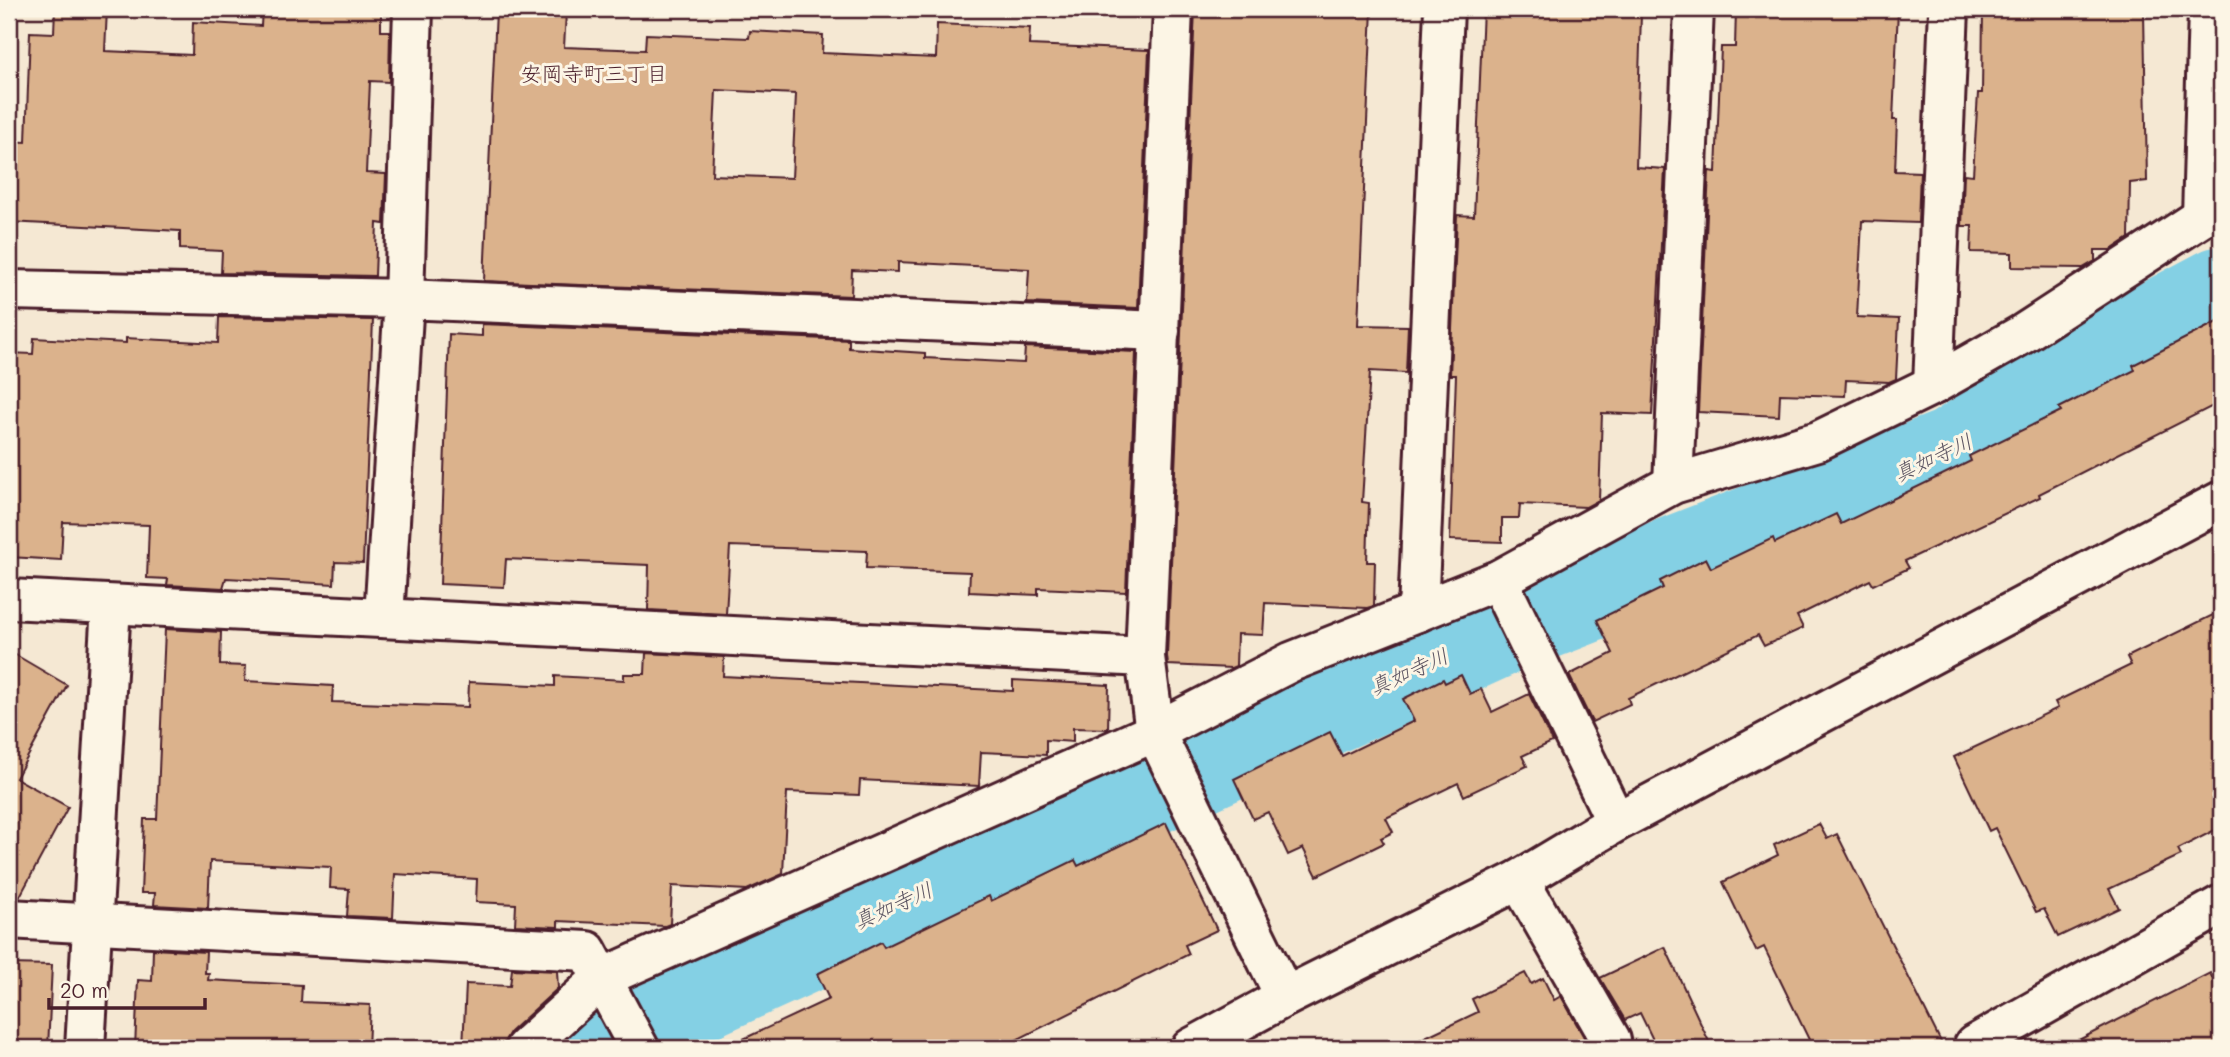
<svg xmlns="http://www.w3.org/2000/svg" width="2230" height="1057" font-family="Mali,'Klee One',sans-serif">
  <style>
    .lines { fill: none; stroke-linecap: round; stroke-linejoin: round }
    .river { stroke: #84d0e4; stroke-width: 93 }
    .building { fill: #dbb28c; stroke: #4a1f2b; stroke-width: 2; fill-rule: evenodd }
    .minor-casing { stroke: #4a1f2b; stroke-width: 44 }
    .tertiary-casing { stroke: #4a1f2b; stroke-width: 44 }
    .minor { stroke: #fcf5e5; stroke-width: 38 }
    .tertiary { stroke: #fcf5e5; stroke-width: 38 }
    .labels { text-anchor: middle; stroke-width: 6; stroke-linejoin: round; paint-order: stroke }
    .neighbourhood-label { font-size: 21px; fill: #4a1f2b; stroke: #fcf5e5 }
    .water-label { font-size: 21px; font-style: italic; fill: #5b5462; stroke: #fcf5e5 }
  </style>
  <rect width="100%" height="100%" fill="#f5e8d3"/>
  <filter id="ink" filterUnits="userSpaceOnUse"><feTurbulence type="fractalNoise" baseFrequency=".0143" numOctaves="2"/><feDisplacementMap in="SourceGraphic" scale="14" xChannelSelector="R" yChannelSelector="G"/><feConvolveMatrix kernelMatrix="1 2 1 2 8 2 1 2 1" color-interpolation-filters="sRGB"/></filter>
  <g filter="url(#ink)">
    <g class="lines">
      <!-- river -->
      <path class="river" d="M593 1048 603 1038 1498 631 1954 454 2112 351 2221 293"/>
    </g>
    <!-- building -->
    <g class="building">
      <path d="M55 9H107L105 51 192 55 193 22 261 26 262 9 381 10V31H390L389 82 370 81 366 173 386 174 384 224 377 223 375 276 221 273 222 251 180 249V231L9 222V141L26 142 30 32 54 33Z"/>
      <path d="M1195 9H1372L1358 325 1408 326 1406 373 1370 371 1362 502 1369 503 1367 562H1375L1374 606 1367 608 1265 603 1263 635 1237 634 1236 666 1231 668 1168 665 1167 656Z"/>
      <path d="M1483 9H1618L1617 14 1641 15 1636 167 1665 169 1652 415 1602 413 1599 500 1586 507 1520 504 1519 518H1502V542L1450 540 1456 375H1450L1457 215 1474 216Z"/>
      <path d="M1736 9H1898L1893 120H1897L1895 171 1920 172 1918 223 1862 221 1857 317 1899 319 1896 379 1889 382 1846 380 1845 396 1780 394 1779 416 1698 412 1709 171 1716 172 1721 47H1735Z"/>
      <path d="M1983 9 2144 12 2147 181 2130 183 2129 238 2111 250H2095V261L2083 268 2012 267V253L1971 252 1972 226H1962L1964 174 1973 175 1978 93H1982Z"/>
      <path d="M496 10 566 13 564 47 645 50 646 34 749 38 750 31 823 35 822 53 936 58 937 24 1030 28 1029 45 1149 50 1138 308 1027 303 1029 269 898 262V272L852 270 851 296 484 281ZM716 90 796 94 792 178 712 175Z"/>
      <path d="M219 317 373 320 363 563 335 562 334 584 226 578 223 588 167 585 168 579 147 578 149 525 63 522 61 560 9 557V353L33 354 34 338 126 343V338L218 343Z"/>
      <path d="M2221 320V402L2039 494 2040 497 1905 561 1909 568 1873 585 1870 580 1797 616 1803 628 1764 646 1758 635 1628 698 1630 704 1592 722 1569 675 1613 653 1597 620 1663 588 1660 581 1706 558 1711 568 1773 538 1775 543 1836 514 1841 524 1971 461 1969 456 2061 411 2059 408 2135 370 2133 365Z"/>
      <path d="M482 324 849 340V348L925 353V358L1024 363 1025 347 1136 352 1126 592 1038 588V595L969 592 970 572 866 568 867 551 730 546 726 614 648 610 649 565 506 559 504 587 440 584 449 334 482 336Z"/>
      <path d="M2221 611V827L2178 849 2181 855 2109 889 2119 908 2058 937 2044 909 2036 912 1995 828 1989 831 1954 757 2058 708 2055 702 2131 665 2127 657Z"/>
      <path d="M165 629 221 632 220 665 246 666 245 681 333 686 332 702 468 707 469 682 555 686V676L624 680V674H645L646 653 724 657 723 676 1013 691V680L1109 685 1108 729 1073 728V742L1046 740V755L981 752 979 786 860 780 859 795 787 792 783 874 747 890 672 886 670 924 665 926 558 921V927L515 925 516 904 476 902 477 879 395 874 393 918 347 916 349 889 330 888 331 867 210 861 208 908 154 905 155 893H141L144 819H157Z"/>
      <path d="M9 651 67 685 16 778 68 807 19 898 9 897Z"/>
      <path d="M1461 675 1470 694 1481 689 1492 712 1529 694 1552 742 1522 756 1527 766 1464 796 1458 783 1386 818 1393 832 1381 838 1384 843 1317 876 1303 848 1288 855 1268 812 1253 819 1234 779 1330 732 1342 756 1414 721 1403 699 1443 679 1445 683Z"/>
      <path d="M1166 823 1217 930 1185 945 1189 954 1000 1048H724L829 999 817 974 881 942 884 947 989 896 991 901 1075 860 1078 866Z"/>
      <path d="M1819 824 1827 839 1837 834 1944 1048H1813L1764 947 1756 951 1723 882 1778 855 1774 845Z"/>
      <path d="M1665 947 1712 1048H1657L1640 1013 1625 1020 1600 978Z"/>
      <path d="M153 949 206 952 205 973H209L208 980 302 985 301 1002 370 1005 368 1048H135L138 980 152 981Z"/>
      <path d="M9 964 52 965 48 1048H9Z"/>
      <path d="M512 969 557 971 558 988 510 1032 501 1048 463 1047 466 984 510 986Z"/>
      <path d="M1525 973 1531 984 1543 978 1554 1000 1561 996 1585 1039 1567 1048H1402L1478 1012 1472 999Z"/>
      <path d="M2210 973 2221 996V1048H2063Z"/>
    </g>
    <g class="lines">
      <!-- minor casing -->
      <g class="minor-casing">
        <g id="minor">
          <path d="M1173 9 1145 657 1155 732 1285 997"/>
          <path d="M2202 217 2208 9"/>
          <path d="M9 290 404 299 413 9"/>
          <path d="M1933 385 1949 9"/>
          <path d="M1673 484 1694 9"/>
          <path d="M1498 580 1616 822"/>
          <path d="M9 599 1145 657"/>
          <path d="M1418 612 1444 9"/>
          <path d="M384 617 404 299 1160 331"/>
          <path d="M1519 880 1611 1040 1612 1048"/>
          <path d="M9 919 587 951 639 1048"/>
          <path d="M85 1048 111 605"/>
          <path d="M525 1048 602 978 1155 732 1291 662 1498 580 1673 484 1818 441 1933 385 2021 335 2202 217 2221 208"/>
          <path d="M1976 1048 1974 1045 2221 905"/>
        </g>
      </g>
      <!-- tertiary casing -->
      <g class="tertiary-casing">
        <path id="tertiary" d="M1191 1048 1285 997 1519 880 1616 822 2221 501"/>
      </g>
      <!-- minor -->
      <use href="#minor" class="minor"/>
      <!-- tertiary -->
      <use href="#tertiary" class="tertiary"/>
    </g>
  </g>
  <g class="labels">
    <!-- neighbourhood labels -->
    <g class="neighbourhood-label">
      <text x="594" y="81">安岡寺町三丁目</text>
    </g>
    <!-- water labels -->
    <g class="water-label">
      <text transform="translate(1933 458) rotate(-25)" y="7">真如寺川</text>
      <text transform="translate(1409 672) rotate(-24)" y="7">真如寺川</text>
      <text transform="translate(893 906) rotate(-24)" y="7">真如寺川</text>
    </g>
  </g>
  <!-- margin -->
  <rect width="2230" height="1057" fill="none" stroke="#fcf5e5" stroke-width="35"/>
  <rect x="18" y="18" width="2195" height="1022" fill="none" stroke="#4a1f2b" stroke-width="2.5" filter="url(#ink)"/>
  <!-- scale -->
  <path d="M49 998v10h156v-10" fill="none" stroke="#4a1f2b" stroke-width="3.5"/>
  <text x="60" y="998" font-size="21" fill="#4a1f2b" stroke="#fcf5e5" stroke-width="5" paint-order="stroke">20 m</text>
</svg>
